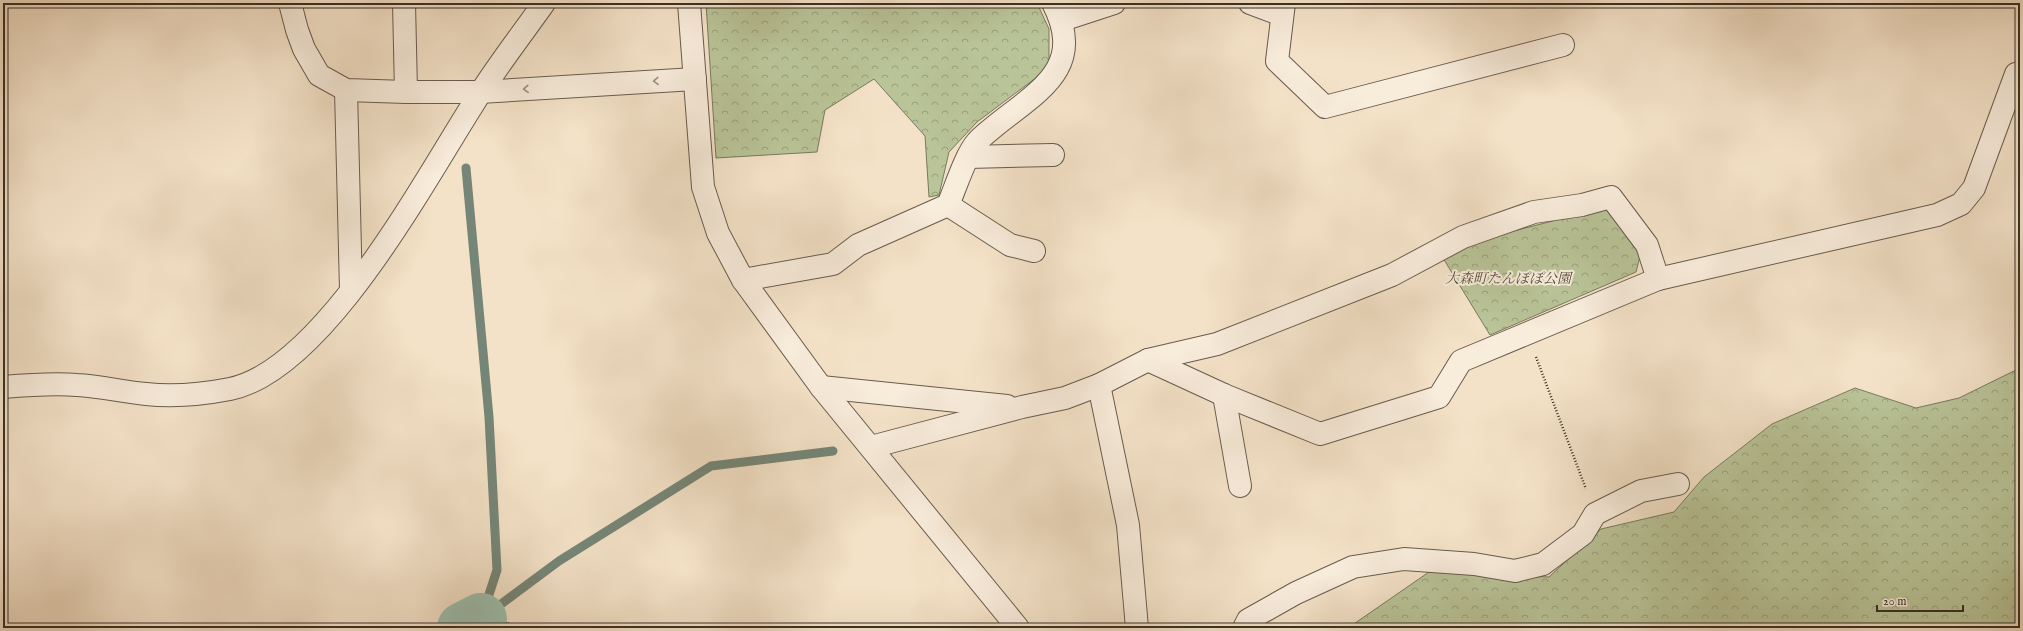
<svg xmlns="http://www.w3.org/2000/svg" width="2023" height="631" font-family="'IM FELL English','Noto Serif JP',serif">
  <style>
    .forest { fill: url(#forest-crowns); stroke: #797a5f }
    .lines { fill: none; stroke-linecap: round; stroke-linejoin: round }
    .stream { stroke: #758678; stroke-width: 9 }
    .river { stroke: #9dbfaf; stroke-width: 52 }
    .minor-casing { stroke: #685c4e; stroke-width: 24 }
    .path { stroke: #393026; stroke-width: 2.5; stroke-dasharray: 1 2; stroke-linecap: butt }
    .minor { stroke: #f8ecdb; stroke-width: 22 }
    .oneway { stroke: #988e80 }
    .labels { text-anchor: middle; stroke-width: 4; stroke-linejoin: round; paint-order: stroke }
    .park-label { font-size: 14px; font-style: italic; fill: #534e3d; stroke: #f8ecdb }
  </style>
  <defs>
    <pattern id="forest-crowns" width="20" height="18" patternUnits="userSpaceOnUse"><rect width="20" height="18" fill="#b9c498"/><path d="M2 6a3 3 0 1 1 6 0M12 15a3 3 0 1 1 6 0" fill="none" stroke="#97a07c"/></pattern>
  </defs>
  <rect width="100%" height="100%" fill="#f4e2c8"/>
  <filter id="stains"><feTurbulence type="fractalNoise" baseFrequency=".005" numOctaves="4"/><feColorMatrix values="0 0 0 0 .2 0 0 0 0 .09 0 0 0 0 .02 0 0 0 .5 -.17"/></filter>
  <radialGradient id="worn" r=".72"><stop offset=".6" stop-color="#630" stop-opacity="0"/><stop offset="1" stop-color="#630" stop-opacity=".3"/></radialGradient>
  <!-- forest -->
  <g class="forest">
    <path d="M706 3H1037L1049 29V68L977 122 949 152 939 195 929 197 925 136 874 79 825 110 817 152 716 158Z"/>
    <path d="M1607 207 1641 252 1636 272 1490 335 1443 258 1471 242Z"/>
    <path d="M2020 368V628H1348L1429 572 1549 577 1601 529 1674 512 1704 477 1772 424 1855 388 1916 408 1959 398Z"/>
  </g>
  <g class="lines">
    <!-- stream -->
    <g class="stream">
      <path d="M466 168 489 417 497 570 481 619"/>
      <path d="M481 619 559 561 711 466 833 451"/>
      <path d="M481 619 512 628"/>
    </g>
    <!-- river -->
    <path class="river" d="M463 628 481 619"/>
    <!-- minor casing -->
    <g class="minor-casing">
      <g id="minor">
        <path d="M290 3 297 30 304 49 319 75 346 90 406 92H480L695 79"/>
        <path d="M404 3 406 92"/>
        <path d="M689 3 703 187 718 233 743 280 821 387 1018 628"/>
        <path d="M1250 3 1282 15"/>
        <path d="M1284 3 1277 61 1325 107 1563 45"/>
        <path d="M1062 20 1114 3"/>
        <path d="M346 90 351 290"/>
        <path d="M968 157 1053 155"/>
        <path d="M948 205 1010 245 1034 251"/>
        <path d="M743 280 833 264 858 245 948 205C955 189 966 154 977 142 982 136 989 131 995 126 1040 90 1086 67 1053 3"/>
        <path d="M1148 360 1217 344 1392 275 1463 237 1534 212 1582 205 1611 197 1647 245 1658 279"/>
        <path d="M1099 385 1128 525 1137 628"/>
        <path d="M3 387C27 385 52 383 77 385 100 386 123 392 146 394 173 397 204 394 230 389 323 370 423 183 472 106 494 70 520 37 544 3"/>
        <path d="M821 387 1007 406"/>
        <path d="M1224 395 1240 486"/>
        <path d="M871 447 1022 407 1065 398 1099 385 1148 360 1224 395 1320 434 1439 397 1461 361 1658 279 1937 215 1961 204 1974 188 2016 74 2020 73"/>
        <path d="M1244 628 1248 620 1296 593 1353 567 1404 559 1474 564 1515 571 1543 564 1583 534 1595 514 1641 491 1678 484"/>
      </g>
    </g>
    <!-- path -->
    <path class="path" d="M1536 357 1586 489"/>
    <!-- minor -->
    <use href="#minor" class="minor"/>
  </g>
  <!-- one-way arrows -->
  <defs><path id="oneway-chevron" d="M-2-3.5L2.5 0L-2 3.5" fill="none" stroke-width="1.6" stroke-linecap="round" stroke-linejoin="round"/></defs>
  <g class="oneway">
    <use href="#oneway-chevron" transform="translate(656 81) rotate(177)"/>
    <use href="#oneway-chevron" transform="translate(526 89) rotate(177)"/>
  </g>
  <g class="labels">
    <!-- park labels -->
    <g class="park-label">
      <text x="1508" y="283">大森町たんぽぽ公園</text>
    </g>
  </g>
  <!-- margin -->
  <rect width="2023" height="631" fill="none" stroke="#f4e2c8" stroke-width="16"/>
  <rect x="4" y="4" width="2015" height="623" fill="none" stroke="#393026" stroke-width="2"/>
  <rect x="8" y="8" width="2007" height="615" fill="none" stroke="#393026"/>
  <!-- scale -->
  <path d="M1877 605v6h86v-6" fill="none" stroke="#393026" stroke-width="2"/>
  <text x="1883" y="605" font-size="12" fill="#393026" stroke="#f8ecdb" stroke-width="3" paint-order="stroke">20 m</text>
  <rect width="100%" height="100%" filter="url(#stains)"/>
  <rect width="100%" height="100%" fill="url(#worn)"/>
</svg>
